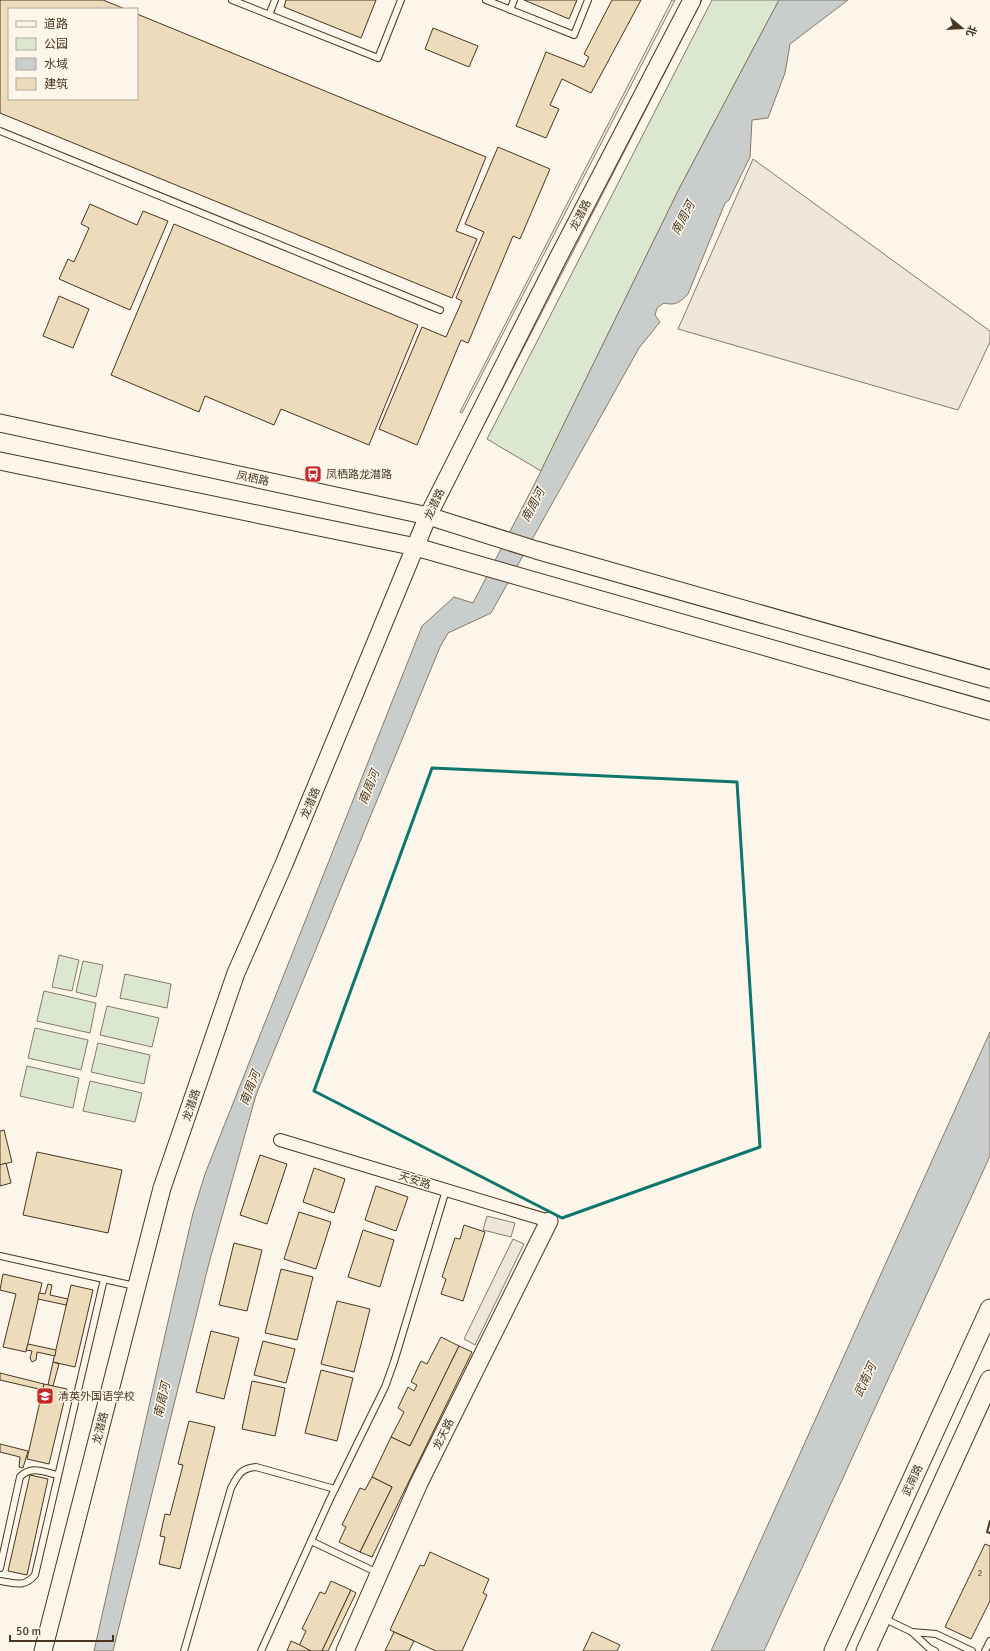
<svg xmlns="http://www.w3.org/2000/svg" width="990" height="1651" font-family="Signika,'Noto Sans SC',sans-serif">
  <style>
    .green { fill: #dce7d0; stroke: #887966 }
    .parking { fill: #ede7d9; stroke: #887966 }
    .water { fill: #c9cecd; stroke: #887966 }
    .building { fill: #ecdcbc; stroke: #4a3520 }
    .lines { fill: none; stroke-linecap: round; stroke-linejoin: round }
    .lane-casing { stroke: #4a3520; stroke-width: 8 }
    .street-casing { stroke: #4a3520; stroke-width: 14 }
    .secondary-casing { stroke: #4a3520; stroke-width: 19 }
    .primary-casing { stroke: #4a3520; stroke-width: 21 }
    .lane { stroke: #fbf6e9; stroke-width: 6 }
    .street { stroke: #fbf6e9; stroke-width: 12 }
    .secondary { stroke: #fbf6e9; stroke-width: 17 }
    .primary { stroke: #fbf6e9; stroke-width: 19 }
    .wall { stroke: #4a3520; stroke-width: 2 }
    .marked { fill: none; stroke: #0f766e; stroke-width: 3; stroke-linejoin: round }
    .labels { text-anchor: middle; stroke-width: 3; stroke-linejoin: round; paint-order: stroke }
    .number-label { font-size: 9px; fill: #725f47 }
    .street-label { font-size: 11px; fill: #4a3520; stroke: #fbf6e9 }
    .poi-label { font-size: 11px; fill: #4a3520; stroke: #fbf6e9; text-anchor: start }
    .water-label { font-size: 12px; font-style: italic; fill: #4a3520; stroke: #fbf6e9 }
  </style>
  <rect width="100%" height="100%" fill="#fbf6e9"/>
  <!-- green -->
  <g class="green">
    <path d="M712 0H779L679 189 541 471 487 439Z"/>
    <path d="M59 955 79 960 72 991 52 987Z"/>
    <path d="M83 961 103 965 96 997 76 992Z"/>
    <path d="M125 974 171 984 167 1008 120 998Z"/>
    <path d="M44 991 96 1003 90 1033 37 1021Z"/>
    <path d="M107 1006 159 1018 152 1047 100 1035Z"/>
    <path d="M35 1028 88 1040 81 1070 28 1058Z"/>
    <path d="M98 1043 150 1055 144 1084 91 1072Z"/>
    <path d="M27 1066 79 1078 73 1108 20 1096Z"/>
    <path d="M90 1081 142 1093 135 1122 83 1111Z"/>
  </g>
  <!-- parking -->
  <g class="parking">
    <path d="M672 0H675L462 413 460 412Z"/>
    <path d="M700 0H702L484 425 482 424Z"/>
    <path d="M753 159 990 331V342L958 410 678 329Z"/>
    <path d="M487 1216 515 1223 511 1237 483 1230Z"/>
    <path d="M513 1239 524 1244 475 1345 464 1339Z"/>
  </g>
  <!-- water -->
  <g class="water">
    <path d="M779 0H848L790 44 785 73 768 118 752 120 750 157 729 200 725 203 688 294C680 302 676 306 664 303L657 308 655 315 660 322 639 348 491 613 448 633 440 647 256 1095 209 1263 113 1651H94L172 1304 193 1213 205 1174 422 626 454 597 473 603 534 485 679 189Z"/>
    <path d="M990 1032V1156L764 1651H711Z"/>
  </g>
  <!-- building -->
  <g class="building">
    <path d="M0 0H103L125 9H9V99H137V14L486 157 456 231 477 239 452 298 0 113Z"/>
    <path d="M286 0H376L361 38 284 7Z"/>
    <path d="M524 0H577L569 19Z"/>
    <path d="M612 0H641L591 93 562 79 550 105 559 109 546 138 516 126 546 52 584 67 589 57 584 54Z"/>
    <path d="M433 28 478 46 469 67 425 49Z"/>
    <path d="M498 147 550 169 520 239 513 236 468 343 461 340 417 445 379 429 422 327 446 337 462 301 456 298 484 232 465 224Z"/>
    <path d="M90 204 137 225 143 211 168 221 130 310 59 279 68 259 74 262 89 228 81 224Z"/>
    <path d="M174 224 418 325 369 445 281 409 274 425 205 396 199 412 111 375Z"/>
    <path d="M59 296 89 309 73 348 43 336Z"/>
    <path d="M4 1130 12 1162 0 1165V1131Z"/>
    <path d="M37 1152 122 1170 108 1233 23 1215Z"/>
    <path d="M260 1155 287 1164 267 1224 240 1215Z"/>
    <path d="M6 1163 11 1183 0 1186V1165Z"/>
    <path d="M314 1168 345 1179 334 1213 303 1202Z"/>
    <path d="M376 1186 408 1197 396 1231 365 1220Z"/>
    <path d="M299 1212 331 1222 316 1269 284 1259Z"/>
    <path d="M464 1225 485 1232 463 1301 441 1294 446 1279 442 1277 455 1238 460 1239Z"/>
    <path d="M363 1230 394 1240 380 1287 348 1277Z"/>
    <path d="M234 1243 262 1250 247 1311 219 1305Z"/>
    <path d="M281 1269 313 1277 297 1340 265 1333Z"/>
    <path d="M3 1274 42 1283 26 1352 3 1347 16 1294 0 1290Z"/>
    <path d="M48 1284 52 1285 50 1295 68 1299 66 1305 38 1299 39 1293 45 1294Z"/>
    <path d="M71 1285 93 1290 75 1367 53 1362Z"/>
    <path d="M337 1301 370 1309 354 1372 321 1364Z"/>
    <path d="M211 1331 239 1338 224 1399 196 1392Z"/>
    <path d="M441 1337 459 1346 410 1446 391 1437 404 1412 398 1408 408 1387 414 1391 417 1385 411 1382 421 1361 427 1364Z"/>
    <path d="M263 1341 295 1349 286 1383 254 1375Z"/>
    <path d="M28 1344 56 1350 55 1356 37 1352 36 1360 32 1362 30 1358 32 1351 26 1350Z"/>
    <path d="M459 1346 472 1352 372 1557 360 1552 392 1487 372 1477 391 1437 410 1446Z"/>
    <path d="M53 1362 59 1364 53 1386 48 1385Z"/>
    <path d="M321 1370 353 1378 337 1441 305 1433Z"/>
    <path d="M0 1373 44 1384 43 1390 0 1380Z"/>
    <path d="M252 1381 285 1388 275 1436 242 1429Z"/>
    <path d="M44 1384 67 1389 49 1464 27 1459Z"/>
    <path d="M189 1421 215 1427 180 1569 159 1564 165 1537 160 1536 165 1514 170 1515 183 1465 178 1464Z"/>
    <path d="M0 1444 28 1451 23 1468 19 1467 20 1457 0 1452Z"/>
    <path d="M30 1475 48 1479 27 1575 8 1571Z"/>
    <path d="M372 1477 392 1487 360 1552 339 1542 346 1527 342 1525 360 1488 365 1490Z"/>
    <path d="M985 1544 990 1546V1601L971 1639 945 1627Z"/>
    <path d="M430 1552 489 1579 483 1593 487 1595 462 1651H436L390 1630 420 1565 424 1566Z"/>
    <path d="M331 1581 351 1590 322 1651H311L299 1646 306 1631 302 1629 320 1592 325 1594Z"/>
    <path d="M351 1590 356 1593 328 1651H322Z"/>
    <path d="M394 1632 414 1641 409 1651H385Z"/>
    <path d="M592 1632 620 1645 617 1651H583Z"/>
    <path d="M291 1641 300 1645 311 1651H287Z"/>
  </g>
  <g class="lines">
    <!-- lane casing -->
    <g class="lane-casing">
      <g id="lane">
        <path d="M232 0 378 58 401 0"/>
        <path d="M486 0 574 35 588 0"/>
        <path d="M510 10 514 0"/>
        <path d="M269 15 275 0"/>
        <path d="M0 131 440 310"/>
        <path d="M0 1256 135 1286"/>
        <path d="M311 1541 378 1573"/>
        <path d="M0 1568 20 1477C31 1465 44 1472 58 1475"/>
        <path d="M0 1581C15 1583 24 1588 35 1575L104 1279"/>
        <path d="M883 1618 912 1632 929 1648 935 1651"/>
        <path d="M912 1632 936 1634 972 1651"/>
        <path d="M184 1651 231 1488C238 1475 241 1468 256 1467L335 1489"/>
        <path d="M261 1651 330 1499 385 1387 394 1362 446 1190"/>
        <path d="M985 1651 990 1641"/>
      </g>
    </g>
    <!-- street casing -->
    <g class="street-casing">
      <path id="street" d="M280 1140 549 1221"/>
    </g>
    <!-- secondary casing -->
    <g class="secondary-casing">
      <g id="secondary">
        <path d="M0 423 428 516 536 550 990 679"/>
        <path d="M0 461 416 547 990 711"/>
        <path d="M43 1651 162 1188 236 973 284 864 428 516 558 258 692 0"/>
        <path d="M345 1651 419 1483 549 1221"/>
      </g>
    </g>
    <!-- primary casing -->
    <g class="primary-casing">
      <g id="primary">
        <path d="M834 1651 990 1309"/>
        <path d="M866 1651 990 1380"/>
      </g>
    </g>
    <!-- lane -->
    <use href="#lane" class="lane"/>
    <!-- street -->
    <use href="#street" class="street"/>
    <!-- secondary -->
    <use href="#secondary" class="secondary"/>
    <!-- primary -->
    <use href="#primary" class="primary"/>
    <!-- wall -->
    <path class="wall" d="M990 1521 987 1532 990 1533"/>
  </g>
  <!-- marked area -->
  <path class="marked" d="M432 768 737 782 760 1147 562 1218 314 1091Z"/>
  <!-- icons -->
  <defs>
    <g id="bus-square" transform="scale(0.9)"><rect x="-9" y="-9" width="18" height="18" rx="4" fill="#c62828" stroke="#fbf6e9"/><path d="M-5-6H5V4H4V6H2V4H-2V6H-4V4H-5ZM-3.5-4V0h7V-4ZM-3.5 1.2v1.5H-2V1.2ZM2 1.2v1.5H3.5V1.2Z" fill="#fff"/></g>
    <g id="school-square" transform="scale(0.9)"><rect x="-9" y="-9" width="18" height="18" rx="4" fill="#c62828" stroke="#fbf6e9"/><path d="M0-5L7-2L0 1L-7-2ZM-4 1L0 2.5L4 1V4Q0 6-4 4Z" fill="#fff"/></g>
  </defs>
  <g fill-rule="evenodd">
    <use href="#bus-square" x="313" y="474"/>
    <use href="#school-square" x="45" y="1396"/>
  </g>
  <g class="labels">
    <!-- number labels -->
    <g class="number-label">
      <text x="980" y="1576">2</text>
    </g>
    <!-- street labels -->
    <g class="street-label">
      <text transform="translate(580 215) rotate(-63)" y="4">龙潜路</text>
      <text transform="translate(253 478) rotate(12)" y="4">凤栖路</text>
      <text transform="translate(434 504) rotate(-65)" y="4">龙潜路</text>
      <text transform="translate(310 803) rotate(-67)" y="4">龙潜路</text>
      <text transform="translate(191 1105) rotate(-71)" y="4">龙潜路</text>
      <text transform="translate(415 1180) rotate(17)" y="4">天安路</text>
      <text transform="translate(100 1428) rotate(-76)" y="4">龙潜路</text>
      <text transform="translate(443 1434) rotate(-64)" y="4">龙天路</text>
      <text transform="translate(912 1480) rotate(-65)" y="4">武南路</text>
    </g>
    <!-- poi labels -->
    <g class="poi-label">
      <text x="326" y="478">凤栖路龙潜路</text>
      <text x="58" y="1400">清英外国语学校</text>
    </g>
    <!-- water labels -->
    <g class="water-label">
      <text transform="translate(683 218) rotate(-62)" y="4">南周河</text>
      <text transform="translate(533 505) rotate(-62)" y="4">南周河</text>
      <text transform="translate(369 787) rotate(-68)" y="4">南周河</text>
      <text transform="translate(250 1088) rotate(-69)" y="4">南周河</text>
      <text transform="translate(865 1380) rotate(-65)" y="4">武南河</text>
      <text transform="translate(162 1400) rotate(-77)" y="4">南周河</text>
    </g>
  </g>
  <!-- legend -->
  <rect x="8" y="8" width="130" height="92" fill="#fbf6e9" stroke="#b4a999"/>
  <rect x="16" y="21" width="20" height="6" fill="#fbf6e9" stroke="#b4a999"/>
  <text x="44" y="28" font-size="12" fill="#4a3520">道路</text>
  <rect x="16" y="38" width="20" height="12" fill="#dce7d0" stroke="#b4a999"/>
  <text x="44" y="48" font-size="12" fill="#4a3520">公园</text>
  <rect x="16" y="58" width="20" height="12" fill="#c9cecd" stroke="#b4a999"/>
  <text x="44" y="68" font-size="12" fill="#4a3520">水域</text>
  <rect x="16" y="78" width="20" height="12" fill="#ecdcbc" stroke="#b4a999"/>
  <text x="44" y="88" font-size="12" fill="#4a3520">建筑</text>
  <!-- north arrow -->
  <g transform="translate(962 28) rotate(108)" stroke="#fbf6e9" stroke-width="3" paint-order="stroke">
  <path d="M0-3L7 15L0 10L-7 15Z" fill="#4a3520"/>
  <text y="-6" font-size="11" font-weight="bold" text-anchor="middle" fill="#4a3520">北</text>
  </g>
  <!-- scale -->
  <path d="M10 1635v6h103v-6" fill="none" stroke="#4a3520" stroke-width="2"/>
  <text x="16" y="1635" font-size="12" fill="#4a3520" stroke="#fbf6e9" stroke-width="3" paint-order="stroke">50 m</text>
</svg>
